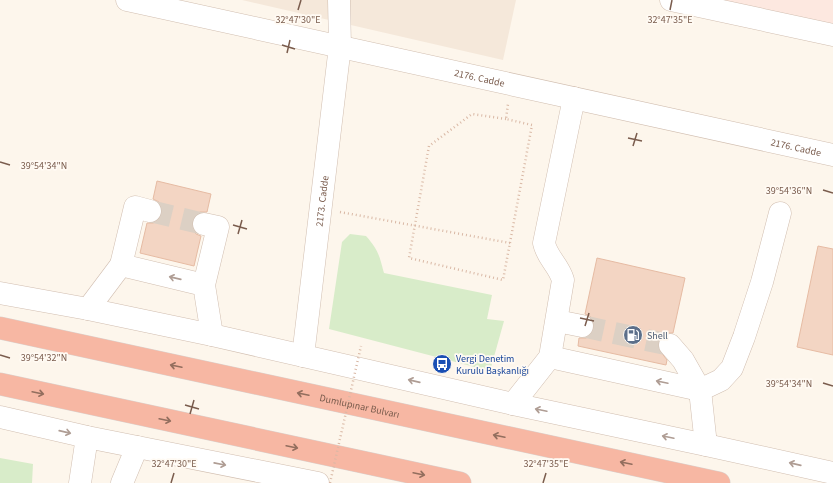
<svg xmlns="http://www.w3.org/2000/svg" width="833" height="483" font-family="'Source Sans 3',sans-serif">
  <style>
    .residential { fill: #f5e8da }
    .commercial { fill: #fde8e0 }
    .green { fill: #d8ecc9 }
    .building { fill: #f3d5c3; stroke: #e6bba3 }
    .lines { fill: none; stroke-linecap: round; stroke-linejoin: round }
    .minor-tunnel { stroke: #dcd0c4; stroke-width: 22; stroke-dasharray: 22 11; stroke-linecap: butt }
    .minor-casing { stroke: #d1beb0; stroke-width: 23 }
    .highway-casing { stroke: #dad1cd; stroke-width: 23 }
    .path { stroke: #d9b8a5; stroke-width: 2.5; stroke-dasharray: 1 3; stroke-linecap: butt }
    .minor { stroke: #fff; stroke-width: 22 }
    .highway { stroke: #f7b7a3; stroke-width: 22 }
    .path-bridge { stroke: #d9b8a5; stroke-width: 2.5; stroke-dasharray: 1 3; stroke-linecap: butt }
    .oneway { stroke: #af9d94 }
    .oneway2 { stroke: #936e5e }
    .ticks { fill: none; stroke: #7a5c4d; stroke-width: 1.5 }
    .labels { text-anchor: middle; stroke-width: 3.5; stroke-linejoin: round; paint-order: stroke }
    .street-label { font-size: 10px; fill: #7a5c4d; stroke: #fffaf3 }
    .service-label { font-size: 10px; fill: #4e5e75; stroke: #fffaf3; text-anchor: start }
    .transit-label { font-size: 10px; fill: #164399; stroke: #fffaf3; text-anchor: start }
    .ticks-label { font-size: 10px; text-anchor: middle; fill: #7a5c4d; stroke: #fffaf3; stroke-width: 3.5; stroke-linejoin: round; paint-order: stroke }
  </style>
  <rect width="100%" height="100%" fill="#fdf6ec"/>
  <!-- residential -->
  <path class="residential" d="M242 0H516L503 60Z"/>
  <!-- commercial -->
  <path class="commercial" d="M672 0H833V34Z"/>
  <!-- green -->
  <g class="green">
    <path d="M350 234 366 236C379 251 379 255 384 273L492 295 487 319 504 321 490 371 329 329 342 242Z"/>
    <path d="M0 458 33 464 32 483H0Z"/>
  </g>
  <!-- building -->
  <g class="building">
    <path d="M157 181 211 194 207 212H200L194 216 192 221V228L196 234 201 236 194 266 140 253 147 223H153L159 220 162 214V207L159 202 153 199Z"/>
    <path d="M818 246 833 249V355L797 347Z"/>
    <path d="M597 258 685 278 673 333H667L662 335 658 341V348L667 360 666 365 578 346 579 338H586L592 334 594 329V322L590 316 585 314Z"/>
  </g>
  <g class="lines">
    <!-- minor-tunnel -->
    <g class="minor-tunnel">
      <path d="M150 211 204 224"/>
      <path d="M582 326 670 345"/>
    </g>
    <!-- minor casing -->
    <g class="minor-casing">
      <g id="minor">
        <path id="s1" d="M127 0 833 155"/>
        <path d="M671 0 833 35"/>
        <path d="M204 224 218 227 204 285"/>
        <path d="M121 265 135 207 150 211"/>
        <path d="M0 293 88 309 212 335 513 404 706 445 833 473"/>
        <path d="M88 309 121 265 204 285 212 335"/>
        <path d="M557 321 582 326"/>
        <path d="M670 345 683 360 700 390 706 445"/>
        <path id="s2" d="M303 356 340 46 339 0"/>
        <path d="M550 357 700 390 721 380 732 368 744 337 762 282 780 213"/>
        <path d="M513 404 550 357 563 280C558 264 547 258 544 243L574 98"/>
        <path d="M0 417 87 437 318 483"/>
        <path d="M80 483 87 437"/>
        <path d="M122 483 137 447"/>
      </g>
    </g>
    <!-- highway casing -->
    <g class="highway-casing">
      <g id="highway">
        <path id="s3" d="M0 328 719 483"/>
        <path d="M0 384 460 483"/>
      </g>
    </g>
    <!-- path -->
    <g class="path">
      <path d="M506 119 472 114 429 146 409 258 503 280 532 125 506 119 508 104"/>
      <path d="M340 212 510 243"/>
    </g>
    <!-- minor -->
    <use href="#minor" class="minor"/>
    <!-- highway -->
    <use href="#highway" class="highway"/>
    <!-- path-bridge -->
    <path class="path-bridge" d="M330 483 361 346"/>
  </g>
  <!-- one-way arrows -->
  <defs><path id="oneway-shaft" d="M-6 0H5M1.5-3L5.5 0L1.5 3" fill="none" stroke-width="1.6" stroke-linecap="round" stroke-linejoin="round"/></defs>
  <g class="oneway">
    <use href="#oneway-shaft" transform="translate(175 278) rotate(-167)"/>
    <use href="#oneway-shaft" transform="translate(414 381) rotate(-167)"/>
    <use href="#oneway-shaft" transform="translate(662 382) rotate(-168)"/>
    <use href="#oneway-shaft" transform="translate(541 410) rotate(-168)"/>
    <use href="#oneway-shaft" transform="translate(65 432) rotate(13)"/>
    <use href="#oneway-shaft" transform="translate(668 437) rotate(-168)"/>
    <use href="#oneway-shaft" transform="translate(220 464) rotate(11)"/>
    <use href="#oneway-shaft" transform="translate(795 464) rotate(-167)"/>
  </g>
  <g class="oneway2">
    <use href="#oneway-shaft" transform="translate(176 366) rotate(-168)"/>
    <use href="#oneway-shaft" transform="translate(38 393) rotate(12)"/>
    <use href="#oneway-shaft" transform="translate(303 394) rotate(-168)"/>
    <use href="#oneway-shaft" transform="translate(165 420) rotate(12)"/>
    <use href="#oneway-shaft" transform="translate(499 436) rotate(-168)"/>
    <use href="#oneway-shaft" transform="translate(292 447) rotate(12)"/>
    <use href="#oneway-shaft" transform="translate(626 463) rotate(-168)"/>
    <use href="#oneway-shaft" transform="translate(419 474) rotate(12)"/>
  </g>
  <!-- ticks -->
  <path class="ticks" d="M298 10 301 0M670 10 672 0M282 45 295 49M287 53 290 40M628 138 642 141M633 146 637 133M0 162 10 165M823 190 833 193M233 225 247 229M238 234 242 220M580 318 594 321M585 326 589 313M0 355 10 358M823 383 833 386M185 405 199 409M190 414 194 400M171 483 174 473M543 483 546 473"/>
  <!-- icons -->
  <defs>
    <g id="fuel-disc" transform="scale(1)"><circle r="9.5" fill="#5c6f8a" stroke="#fffaf3"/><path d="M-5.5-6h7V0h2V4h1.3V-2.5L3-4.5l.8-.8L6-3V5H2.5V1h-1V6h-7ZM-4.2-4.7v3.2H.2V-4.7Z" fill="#fff"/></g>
    <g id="bus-disc" transform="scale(1)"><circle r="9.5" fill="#1a4fb4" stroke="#fffaf3"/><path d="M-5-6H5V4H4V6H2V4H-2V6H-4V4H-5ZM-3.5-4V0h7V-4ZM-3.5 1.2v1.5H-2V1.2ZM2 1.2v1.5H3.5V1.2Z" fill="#fff"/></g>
  </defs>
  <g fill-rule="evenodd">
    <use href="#fuel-disc" x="633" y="335"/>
    <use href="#bus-disc" x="442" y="364"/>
  </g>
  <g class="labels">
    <!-- street labels -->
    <g class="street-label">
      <text dy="4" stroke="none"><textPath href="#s1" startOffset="361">2176. Cadde</textPath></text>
      <text dy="4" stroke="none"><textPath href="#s1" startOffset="685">2176. Cadde</textPath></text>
      <text dy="4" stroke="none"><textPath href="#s2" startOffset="156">2173. Cadde</textPath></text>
      <text dy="4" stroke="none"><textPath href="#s3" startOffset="368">Dumlupınar Bulvarı</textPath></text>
    </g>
    <!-- service labels -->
    <g class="service-label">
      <text x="647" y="339">Shell</text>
    </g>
    <!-- transit labels -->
    <g class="transit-label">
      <text x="456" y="362">Vergi Denetim<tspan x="456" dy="12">Kurulu Başkanlığı</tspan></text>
    </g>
  </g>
  <g class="ticks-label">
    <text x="298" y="23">32°47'30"E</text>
    <text x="670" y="23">32°47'35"E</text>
    <text x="44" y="169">39°54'34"N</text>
    <text x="789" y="194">39°54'36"N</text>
    <text x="44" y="361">39°54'32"N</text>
    <text x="789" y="387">39°54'34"N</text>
    <text x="174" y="467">32°47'30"E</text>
    <text x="546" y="467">32°47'35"E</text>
  </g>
</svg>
